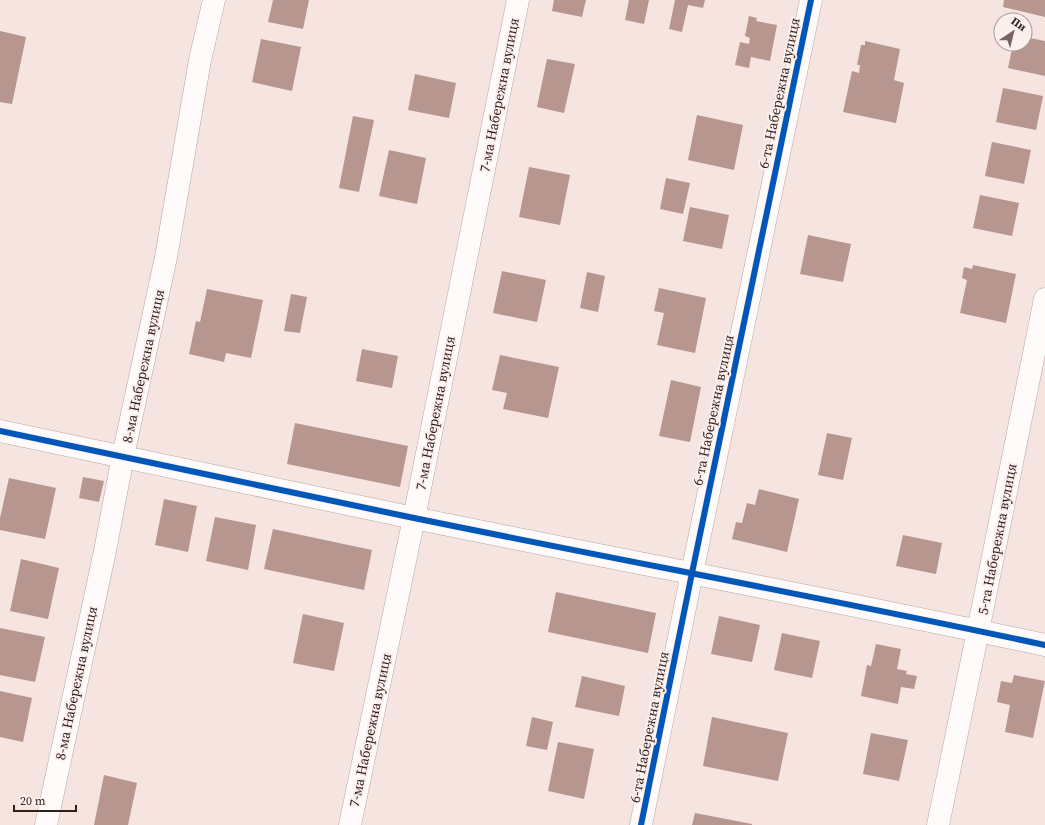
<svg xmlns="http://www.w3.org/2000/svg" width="1045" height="825" font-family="'Source Serif 4',serif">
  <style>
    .building { fill: #b79690 }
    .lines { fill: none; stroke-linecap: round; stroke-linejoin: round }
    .minor-casing { stroke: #b6a6a2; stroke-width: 23 }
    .minor { stroke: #fefbfa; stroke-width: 22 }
    .cycleway-casing { stroke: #fbf0ee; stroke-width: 8 }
    .cycleway { stroke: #0057b8; stroke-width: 6 }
    .labels { text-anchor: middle; stroke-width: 4; stroke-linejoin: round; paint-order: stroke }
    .street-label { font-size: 14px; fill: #311e1b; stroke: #fbf0ee }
  </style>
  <rect width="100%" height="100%" fill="#f5e4df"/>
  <!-- building -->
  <g class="building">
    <path d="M273 0H309L303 29 268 22Z"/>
    <path d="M554 0H586L582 17 552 11Z"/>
    <path d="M629 0H649L644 24 625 20Z"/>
    <path d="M675 0H705L703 8 688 5 682 32 669 29Z"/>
    <path d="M1004 0H1045V17L1003 7Z"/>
    <path d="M749 16 757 18 756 21 777 25 770 61 751 57 749 68 735 65 740 42 749 44 750 38 745 36Z"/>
    <path d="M0 31 26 37 12 104 0 102Z"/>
    <path d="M1025 37 1045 41V76L1008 68 1013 44H1025Z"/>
    <path d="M261 39 301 47 292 91 252 82Z"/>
    <path d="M865 41 900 49 894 80 904 83 896 123 843 112 852 71 859 73 860 65H857L861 45H865Z"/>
    <path d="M547 59 575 64 564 113 537 107Z"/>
    <path d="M415 74 456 83 449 118 408 110Z"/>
    <path d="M1003 88 1043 96 1036 130 996 122Z"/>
    <path d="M697 115 743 125 734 170 688 160Z"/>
    <path d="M353 116 374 120 359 192 339 188Z"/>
    <path d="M992 142 1031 150 1024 184 985 176Z"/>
    <path d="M389 150 426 158 417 204 379 196Z"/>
    <path d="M529 167 570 175 560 225 519 217Z"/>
    <path d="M666 178 690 183 683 214 660 209Z"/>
    <path d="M980 195 1019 203 1012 236 973 228Z"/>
    <path d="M690 207 729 215 722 249 683 241Z"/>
    <path d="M808 235 851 244 843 282 800 274Z"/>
    <path d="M973 265 1016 274 1006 323 960 313 967 280 962 278 964 267 972 269Z"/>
    <path d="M502 271 546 280 537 322 493 313Z"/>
    <path d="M587 272 605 276 598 312 580 308Z"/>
    <path d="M659 288 706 298 695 353 657 345 664 313 654 311Z"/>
    <path d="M207 289 263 300 251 358 226 353 224 362 189 354 196 321 200 322Z"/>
    <path d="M291 294 307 297 300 333 284 331Z"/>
    <path d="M362 349 398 356 392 388 356 381Z"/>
    <path d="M500 355 559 367 548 418 503 409 507 393 492 390Z"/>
    <path d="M671 380 701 387 690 442 659 436Z"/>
    <path d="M295 423 408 446 400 487 287 464Z"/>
    <path d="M827 433 852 438 843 480 818 475Z"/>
    <path d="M83 477 104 481 99 502 79 498Z"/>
    <path d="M9 478 56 488 45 539 0 530V518Z"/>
    <path d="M759 489 799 499 787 552 732 539 736 522 742 523 747 503 755 505Z"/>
    <path d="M164 499 197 506 188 552 155 545Z"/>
    <path d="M215 517 256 525 248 570 206 561Z"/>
    <path d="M273 529 372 550 364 590 264 569Z"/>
    <path d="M903 535 942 543 936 574 896 566Z"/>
    <path d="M21 559 59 568 48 619 10 611Z"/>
    <path d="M556 592 656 613 648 653 548 632Z"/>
    <path d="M303 614 344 623 334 671 293 663Z"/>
    <path d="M719 616 760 625 752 662 711 654Z"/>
    <path d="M0 628 45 637 35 682 0 675Z"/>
    <path d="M782 633 820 641 812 678 774 670Z"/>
    <path d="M876 644 901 649 897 669 907 671 906 674 917 676 914 689 901 687 898 704 861 696 867 665 871 666Z"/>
    <path d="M1014 675 1045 681 1033 738 1005 732 1010 705 997 702 1001 681 1012 683Z"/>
    <path d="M582 676 625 686 619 716 575 707Z"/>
    <path d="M0 691 32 698 23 742 0 737Z"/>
    <path d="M532 717 553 722 547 750 526 746Z"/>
    <path d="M712 717 788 733 778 781 703 766Z"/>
    <path d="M871 733 908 740 899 781 863 774Z"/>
    <path d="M558 742 594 749 584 799 548 791Z"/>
    <path d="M104 775 137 783 128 825H94Z"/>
    <path d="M695 813 752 824V825H692Z"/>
  </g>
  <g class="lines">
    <!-- minor casing -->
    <g class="minor-casing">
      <g id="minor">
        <path d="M0 431C138 459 276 490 414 518 624 561 835 600 1045 645"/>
        <path d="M46 825 105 551 123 456 166 257 200 60 214 0"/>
        <path d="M350 825 414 518 518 0"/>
        <path d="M641 825 692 573 811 0"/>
        <path d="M938 825 978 631 1045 299"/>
      </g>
    </g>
    <!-- minor -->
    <use href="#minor" class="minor"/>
    <!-- cycleway casing -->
    <g class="cycleway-casing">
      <g id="cycleway">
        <path d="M0 431C138 459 276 490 414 518 624 561 835 600 1045 645"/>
        <path d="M641 825 692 573 811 0"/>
      </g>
    </g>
    <!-- cycleway -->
    <use href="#cycleway" class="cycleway"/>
  </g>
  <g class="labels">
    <!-- street labels -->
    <g class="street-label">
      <text transform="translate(779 93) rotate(-78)" y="5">6-та Набережна вулиця</text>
      <text transform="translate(499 95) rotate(-79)" y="5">7-ма Набережна вулиця</text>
      <text transform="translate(143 366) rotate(-78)" y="5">8-ма Набережна вулиця</text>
      <text transform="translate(713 410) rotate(-78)" y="5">6-та Набережна вулиця</text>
      <text transform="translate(435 413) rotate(-79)" y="5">7-ма Набережна вулиця</text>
      <text transform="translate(997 539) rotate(-79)" y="5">5-та Набережна вулиця</text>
      <text transform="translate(76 683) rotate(-78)" y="5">8-ма Набережна вулиця</text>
      <text transform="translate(649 727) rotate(-79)" y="5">6-та Набережна вулиця</text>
      <text transform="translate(370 730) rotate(-78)" y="5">7-ма Набережна вулиця</text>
    </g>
  </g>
  <!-- north arrow -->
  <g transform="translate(1013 32) rotate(35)"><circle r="19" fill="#fbf0ee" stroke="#aa9c9a"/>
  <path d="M0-3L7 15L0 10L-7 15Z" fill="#766360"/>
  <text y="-6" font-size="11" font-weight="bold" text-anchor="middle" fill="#311e1b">Пн</text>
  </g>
  <!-- scale -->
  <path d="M14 805v6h62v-6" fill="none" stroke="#311e1b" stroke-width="2"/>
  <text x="20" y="805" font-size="12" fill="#311e1b" stroke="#fbf0ee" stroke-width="3" paint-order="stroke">20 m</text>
</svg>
